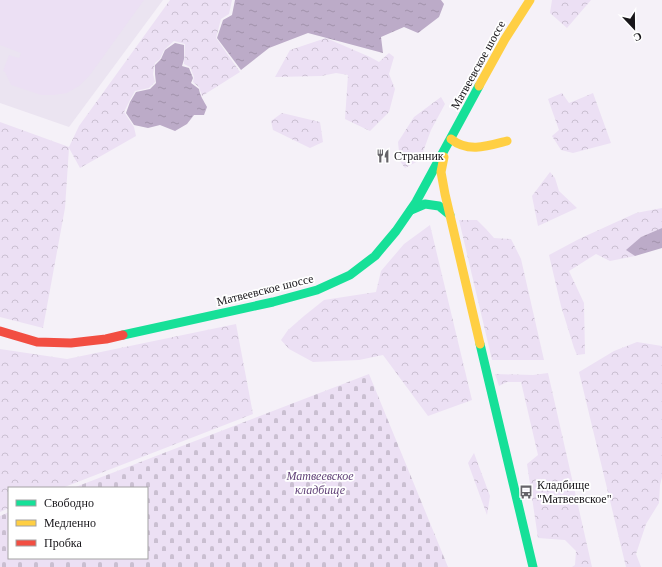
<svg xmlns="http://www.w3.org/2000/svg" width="662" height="567" font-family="'Times New Roman',serif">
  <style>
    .built { fill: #ebe4f1 }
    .grass { fill: #ece0f4 }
    .forest { fill: url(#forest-crowns) }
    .cemetery { fill: url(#cemetery-stones) }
    .water { fill: url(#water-ripples) }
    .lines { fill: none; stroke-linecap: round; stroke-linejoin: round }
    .fast { stroke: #16e098; stroke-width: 9 }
    .slow { stroke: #ffcf43; stroke-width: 9 }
    .jam { stroke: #f24e42; stroke-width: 9 }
    .labels { text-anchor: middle; stroke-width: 3.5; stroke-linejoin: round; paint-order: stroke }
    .street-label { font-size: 12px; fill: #18161a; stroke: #fff }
    .poi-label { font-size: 12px; fill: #18161a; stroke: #fff; text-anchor: start }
    .park-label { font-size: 12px; font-style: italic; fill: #624379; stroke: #fff }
  </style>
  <defs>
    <pattern id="forest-crowns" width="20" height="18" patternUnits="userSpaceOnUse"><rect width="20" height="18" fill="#ece0f4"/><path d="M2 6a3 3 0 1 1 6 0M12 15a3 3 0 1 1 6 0" fill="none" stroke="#cabfd1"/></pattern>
    <pattern id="cemetery-stones" width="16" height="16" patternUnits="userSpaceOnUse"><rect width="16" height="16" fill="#ece0f4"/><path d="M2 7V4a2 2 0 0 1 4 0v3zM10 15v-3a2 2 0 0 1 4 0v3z" fill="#cabfd1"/></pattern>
    <pattern id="water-ripples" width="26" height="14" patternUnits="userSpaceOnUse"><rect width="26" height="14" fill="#bcabc8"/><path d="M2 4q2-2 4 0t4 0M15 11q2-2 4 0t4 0" fill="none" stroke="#a192ab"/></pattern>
  </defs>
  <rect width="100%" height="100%" fill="#f5f1f8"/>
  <!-- built -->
  <path class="built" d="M0 0H163L69 127 0 103Z"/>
  <!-- grass -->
  <path class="grass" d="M0 0H144L90 75 79 86 67 93 54 95H41L11 85 5 72 3 71 9 55 19 58 21 53 0 45Z"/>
  <!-- forest -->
  <g class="forest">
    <path d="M170 0H232L229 14 221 19 216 38 240 72 202 96 199 87 193 82 194 77 190 67 184 64 185 44 174 41 164 50 160 59 155 63 153 74 155 82 149 88 135 91 130 100 124 112 134 127 136 136 80 168 69 148 65 208 43 328 0 317V122L69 147 79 126Z"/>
    <path d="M552 0H591L567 28 550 13Z"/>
    <path d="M326 38 370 57 379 62 389 53 394 57 389 74 395 89 389 112 370 131 345 119 348 75 336 73 321 76 275 77 290 50Z"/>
    <path d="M562 93 569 103C578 100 585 96 593 93L611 143 573 153 561 150 552 136 559 130 548 99Z"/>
    <path d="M441 97 445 104 431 130 420 160 405 168 400 161 398 142 414 117Z"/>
    <path d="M282 113 320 122 323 142 310 148 273 130 271 121Z"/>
    <path d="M550 172 555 178 559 191 577 208 538 226 532 196Z"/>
    <path d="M662 208V228L641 237 627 250 635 256 610 261 596 254 569 271 584 303 585 354 577 355 574 348 561 306 549 255 579 239 636 213Z"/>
    <path d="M459 220H477L486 229 494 238 511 239 521 259 544 360H492Z"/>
    <path d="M430 225 472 400 428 416 383 355 359 360 313 362 289 349 281 340 288 330 304 316 324 300 376 292 381 271 404 244Z"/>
    <path d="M236 324 253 414 62 488H9V508L0 512V349L67 359Z"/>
    <path d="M637 342 662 346V477L660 485 659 503 646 524 636 554 641 567H626L579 372 614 351Z"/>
    <path d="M548 373 592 567H572L575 565 576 551 565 540 538 538 527 464 538 455 521 382H507L499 386 495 374 533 375Z"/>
    <path d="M474 453 490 496 487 515 468 463Z"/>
  </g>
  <!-- cemetery -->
  <path class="cemetery" d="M369 374 448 567H0V516L9 512V558H147V488H73Z"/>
  <!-- water -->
  <g class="water">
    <path d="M235 0H441L444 4 439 17 418 33 404 27 381 37 383 53 308 33 269 48 241 70 217 38 223 20 232 15Z"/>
    <path d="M175 43 184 45V59L182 66 189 68 193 78 191 83 199 89C200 96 204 101 207 107L204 115H194L187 124 175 131 160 125 148 128 134 125 126 113 130 102 136 92 150 89 156 83 155 74V65L161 59 165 50Z"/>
    <path d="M662 228V248L635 256 626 250 641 237Z"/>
  </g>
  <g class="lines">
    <!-- fast -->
    <g class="fast">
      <path d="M411 210 425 204 439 206 450 215"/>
      <path d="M123 335 273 302 317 290 350 275 375 256 396 231 416 202 479 86"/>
      <path d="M480 344 533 567"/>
    </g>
    <!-- slow -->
    <g class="slow">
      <path d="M479 86 505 39 530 0"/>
      <path d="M451 139C468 153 488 146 507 141"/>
      <path d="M444 157 441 172 445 194 480 344"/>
    </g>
    <!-- jam -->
    <path class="jam" d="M0 331 37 342 71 343 106 339 123 335"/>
  </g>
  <!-- icons -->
  <defs>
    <g id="restaurant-bare" transform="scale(1.08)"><path d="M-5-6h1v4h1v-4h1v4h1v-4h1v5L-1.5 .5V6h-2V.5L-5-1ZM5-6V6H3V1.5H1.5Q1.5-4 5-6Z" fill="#656368" stroke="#fff" stroke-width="2.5" paint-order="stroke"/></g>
    <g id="bus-bare" transform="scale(1.08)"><path d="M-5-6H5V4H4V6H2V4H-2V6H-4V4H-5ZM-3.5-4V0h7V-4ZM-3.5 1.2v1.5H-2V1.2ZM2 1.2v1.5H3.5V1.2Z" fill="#656368" stroke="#fff" stroke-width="2.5" paint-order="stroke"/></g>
  </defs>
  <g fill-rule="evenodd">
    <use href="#restaurant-bare" x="383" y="156"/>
    <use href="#bus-bare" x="526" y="492"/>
  </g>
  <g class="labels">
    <!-- street labels -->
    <g class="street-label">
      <text transform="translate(478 65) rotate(-61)" y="4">Матвеевское шоссе</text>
      <text transform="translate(265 290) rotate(-14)" y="4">Матвеевское шоссе</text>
    </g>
    <!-- poi labels -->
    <g class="poi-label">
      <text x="394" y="160">Странник</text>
      <text x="537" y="489">Кладбище<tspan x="537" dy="14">"Матвеевское"</tspan></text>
    </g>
    <!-- park labels -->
    <g class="park-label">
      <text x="320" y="480">Матвеевское<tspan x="320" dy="14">кладбище</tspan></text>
    </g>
  </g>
  <!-- legend -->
  <rect x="8" y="487" width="140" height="72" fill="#ffffff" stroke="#a3a2a3"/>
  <rect x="16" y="500" width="20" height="6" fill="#16e098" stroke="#a3a2a3"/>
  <text x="44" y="507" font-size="12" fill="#18161a">Свободно</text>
  <rect x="16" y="520" width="20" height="6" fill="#ffcf43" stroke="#a3a2a3"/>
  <text x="44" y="527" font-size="12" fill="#18161a">Медленно</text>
  <rect x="16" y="540" width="20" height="6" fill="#f24e42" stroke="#a3a2a3"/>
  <text x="44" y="547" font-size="12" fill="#18161a">Пробка</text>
  <!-- north arrow -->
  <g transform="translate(634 28) rotate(158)" stroke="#ffffff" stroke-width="3" paint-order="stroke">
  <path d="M0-3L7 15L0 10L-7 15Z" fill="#18161a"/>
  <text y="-6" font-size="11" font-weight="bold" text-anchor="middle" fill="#18161a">С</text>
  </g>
</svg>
